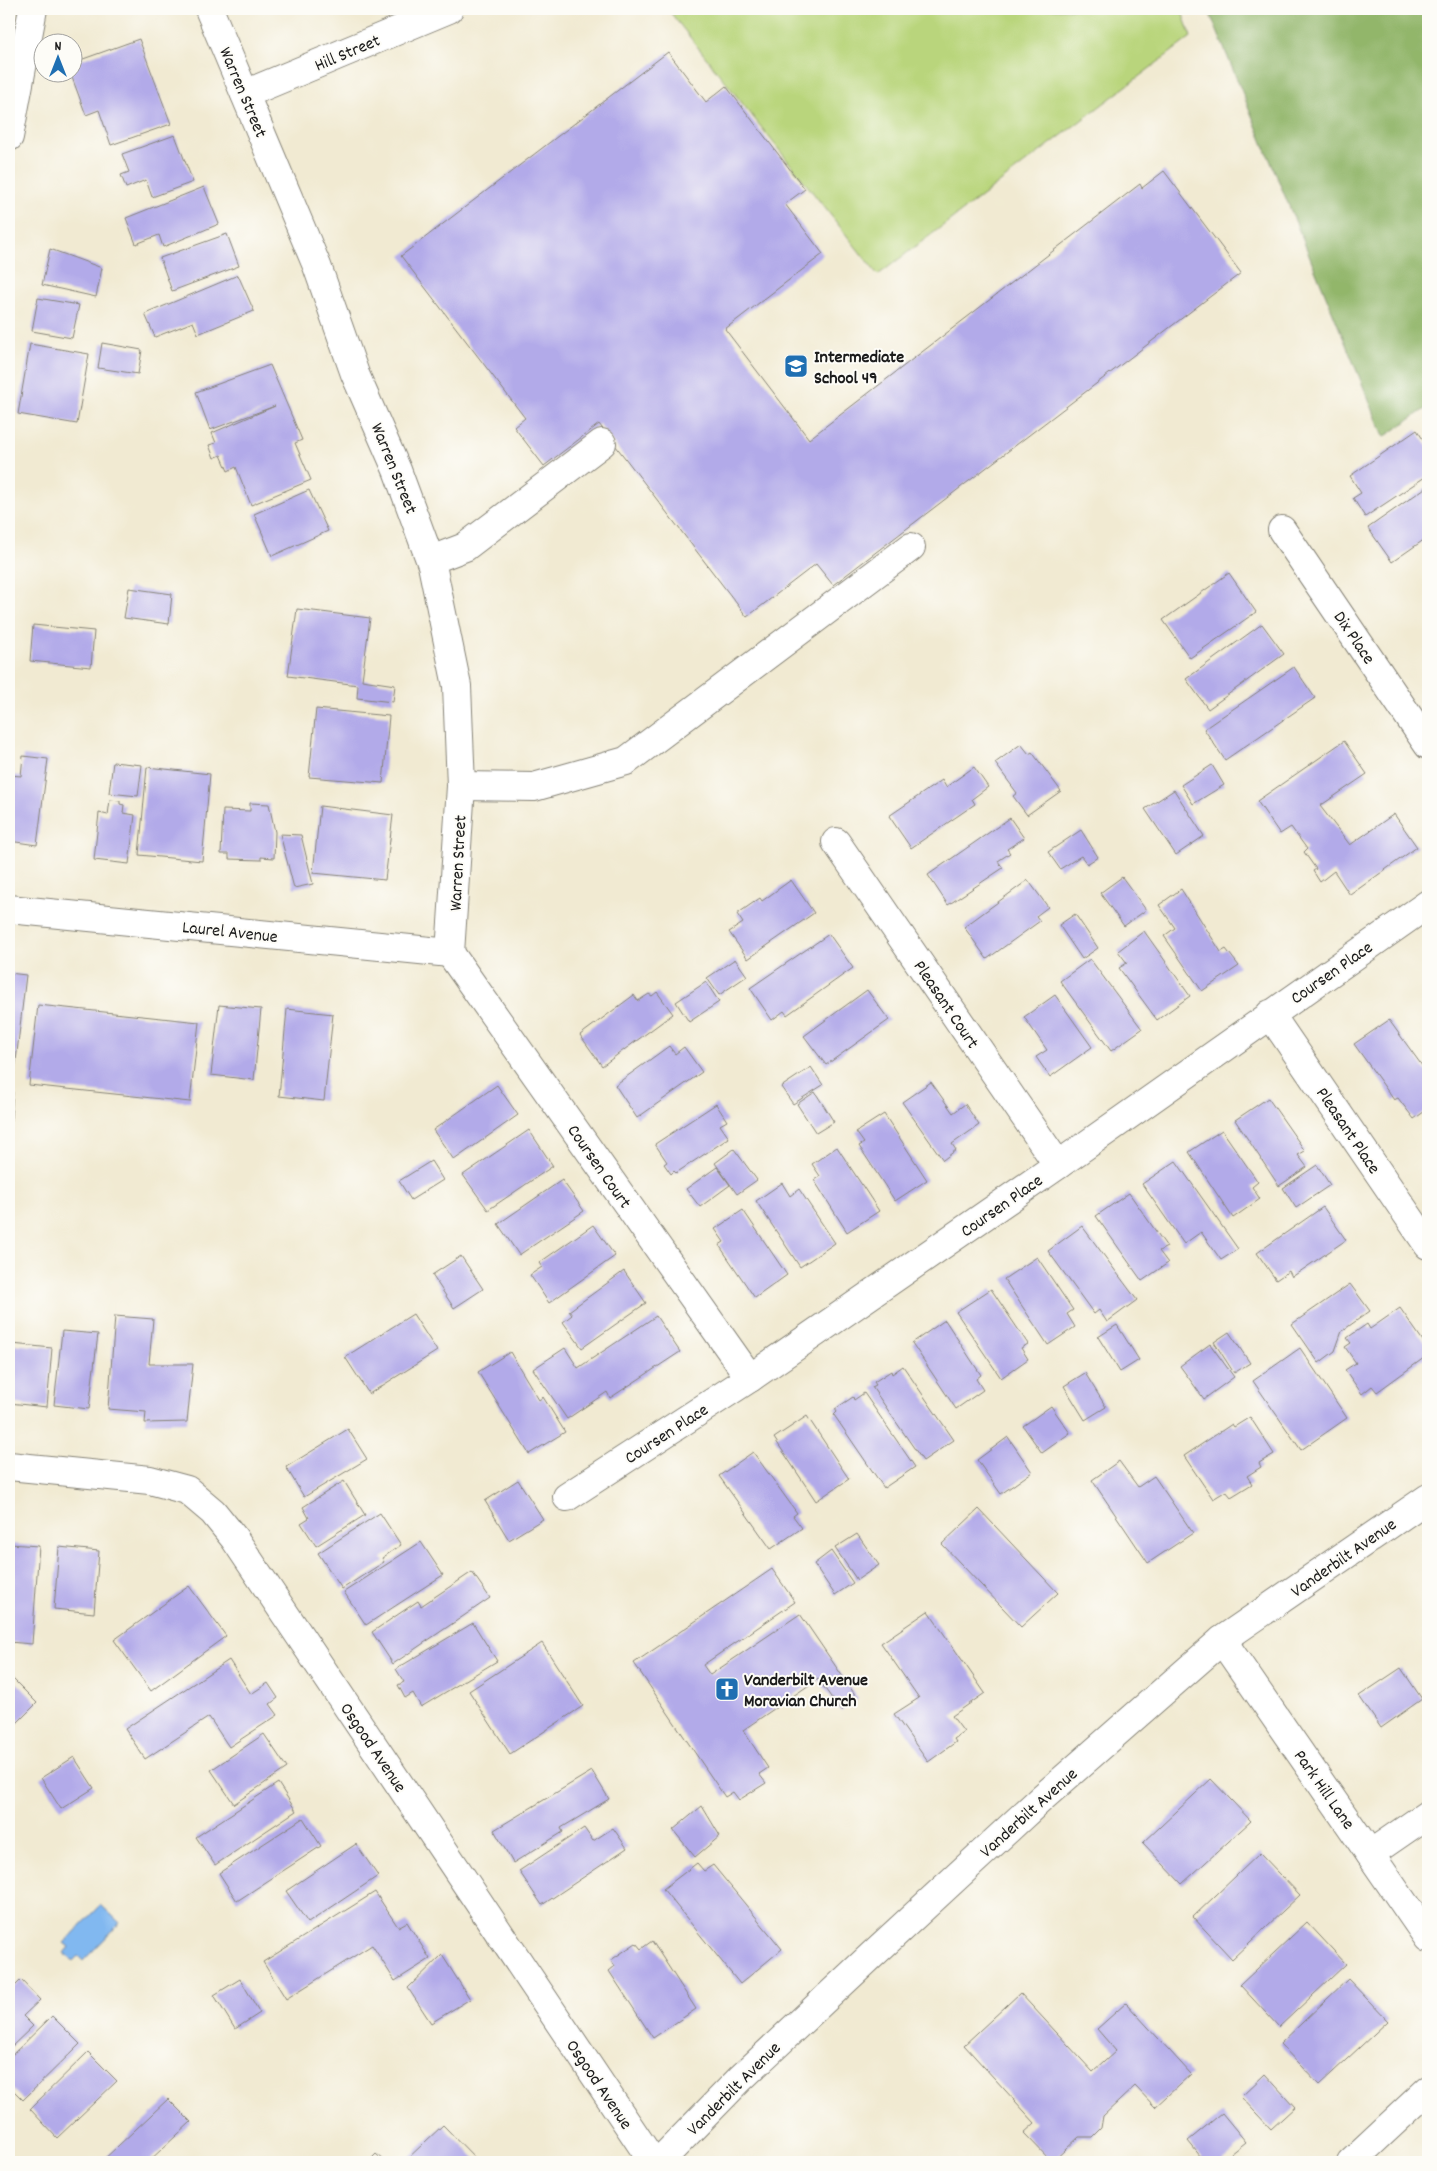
<svg xmlns="http://www.w3.org/2000/svg" width="1437" height="2171" font-family="Dekko,sans-serif">
  <style>
    .green { fill: #b9d57b; stroke: #6a784c }
    .forest { fill: #92b66b; stroke: #576944 }
    .water { fill: #81b8f0; stroke: #4e6a86 }
    .building { fill: #b2aae9 }
    .lines { fill: none; stroke-linecap: round; stroke-linejoin: round }
    .minor-casing { stroke: #868377; stroke-width: 30 }
    .minor { stroke: #fff; stroke-width: 28 }
    .labels { text-anchor: middle; stroke-width: 4; stroke-linejoin: round; paint-order: stroke }
    .street-label { font-size: 18px; fill: #1c1c1c; stroke: #fdfcf7 }
    .poi-label { font-size: 18px; font-weight: bold; fill: #1c1c1c; stroke: #fdfcf7; text-anchor: start }
  </style>
  <rect width="100%" height="100%" fill="#fdfcf7"/>
  <filter id="ink" filterUnits="userSpaceOnUse"><feTurbulence type="fractalNoise" baseFrequency=".02" numOctaves="2"/><feDisplacementMap in="SourceGraphic" scale="10" xChannelSelector="R" yChannelSelector="G"/><feConvolveMatrix kernelMatrix="1 2 1 2 8 2 1 2 1" color-interpolation-filters="sRGB"/></filter>
  <filter id="wash" filterUnits="userSpaceOnUse"><feTurbulence type="fractalNoise" baseFrequency=".0096" numOctaves="4" result="noise"/><feDisplacementMap in="SourceGraphic" scale="20" xChannelSelector="R" yChannelSelector="G"/><feGaussianBlur stdDeviation="1.12" result="paint"/><feColorMatrix in="noise" values="0 0 0 0 0 0 0 0 0 0 0 0 0 0 0 0 0 1.4 0 .05"/><feComposite in="paint" operator="in"/></filter>
  <g filter="url(#wash)">
    <rect width="100%" height="100%" fill="#f1ead2"/>
    <!-- green -->
    <path class="green" d="M678 9H1181L1191 37 878 275 670 12Z"/>
    <!-- forest -->
    <path class="forest" d="M1208 9H1428V407L1384 437Z"/>
    <!-- water -->
    <path class="water" d="M101 1905 120 1923 83 1961 78 1956 73 1961 64 1953 69 1947 64 1943Z"/>
    <g id="blocks">
      <!-- building -->
      <g class="building">
        <path d="M139 39 171 124 111 145 99 110 86 115 70 72H72V63Z"/>
        <path d="M668 52 706 102 726 86 805 189 785 204 823 254 725 329 809 439 1140 184 1142 188 1164 171 1241 273 833 585 816 564 747 617 599 424 544 466 514 427 525 418 401 256Z"/>
        <path d="M175 135 193 182 152 197 146 180 126 188 121 175 129 172 122 154Z"/>
        <path d="M204 187 219 224 163 247 159 235 136 244 126 218Z"/>
        <path d="M227 234 239 266 172 291 160 258Z"/>
        <path d="M50 249 102 268 96 297 42 285Z"/>
        <path d="M238 275 254 311 198 334 193 322 155 337 145 314Z"/>
        <path d="M38 298 79 305 72 338 32 331Z"/>
        <path d="M102 343 142 350 138 374 98 368Z"/>
        <path d="M30 344 89 354 77 424 18 414Z"/>
        <path d="M270 365 302 440 295 443 311 480 251 505 236 467 228 471 221 455 214 458 209 445 216 443 212 433 275 406 210 430 196 392Z"/>
        <path d="M1417 430 1428 447V475L1365 517 1353 498 1361 493 1350 476Z"/>
        <path d="M1428 486V537L1392 562 1368 528Z"/>
        <path d="M309 490 328 531 272 556 254 514Z"/>
        <path d="M1229 573 1256 612 1190 658 1163 620Z"/>
        <path d="M129 588 172 594 169 624 124 618Z"/>
        <path d="M297 609 370 618 362 680 395 685 393 702 357 698 358 685 288 676Z"/>
        <path d="M1262 624 1284 654 1208 709 1186 679Z"/>
        <path d="M33 625 94 631 91 667 30 661Z"/>
        <path d="M1294 667 1315 698 1225 760 1204 729Z"/>
        <path d="M316 709 389 716 383 783 309 777Z"/>
        <path d="M1344 741 1367 774 1320 806 1350 845 1394 814 1417 847 1350 895 1334 871 1320 882 1313 871 1316 869 1304 852 1307 849 1291 827 1280 834 1257 801Z"/>
        <path d="M1021 744 1029 754 1032 752 1061 791 1027 815 1013 796 1017 793 995 763Z"/>
        <path d="M23 756 48 759 37 845 9 841V775L21 776Z"/>
        <path d="M113 762 142 765 138 796 109 793Z"/>
        <path d="M1212 765 1224 785 1193 804 1181 785Z"/>
        <path d="M147 767 210 774 202 861 139 855Z"/>
        <path d="M974 767 988 787 972 799 975 804 911 848 889 816 942 780 946 787Z"/>
        <path d="M1174 790 1204 836 1176 855 1145 809Z"/>
        <path d="M110 800 120 801V804L124 805 123 813 135 815 129 864 94 860 99 813 108 815Z"/>
        <path d="M250 803 269 804 275 832 274 858 261 857V860L229 859V854H221L223 810 250 811Z"/>
        <path d="M320 806 393 815 385 880 313 873Z"/>
        <path d="M1010 818 1024 838 1007 849 1010 853 998 861 1003 868 948 905 928 875Z"/>
        <path d="M1081 830 1098 857 1087 864 1081 856 1060 869 1048 852Z"/>
        <path d="M280 834 301 835 313 884 294 888Z"/>
        <path d="M1122 877 1146 910 1124 926 1100 893Z"/>
        <path d="M791 880 814 913 748 959 729 932 743 923 737 914 760 898 762 901Z"/>
        <path d="M1028 880 1048 907 1036 916 1040 921 987 959 964 927Z"/>
        <path d="M1181 889 1221 952 1226 949 1239 966 1202 991 1164 936 1175 928 1159 905Z"/>
        <path d="M1075 914 1098 948 1082 959 1059 925Z"/>
        <path d="M1144 931 1190 996 1157 1020 1119 968 1127 963 1118 951Z"/>
        <path d="M829 934 853 968 787 1015 784 1011 772 1020 750 988Z"/>
        <path d="M735 959 747 976 719 995 707 978Z"/>
        <path d="M1090 959 1142 1029 1111 1051 1060 981Z"/>
        <path d="M9 973 26 975 13 1087H9Z"/>
        <path d="M706 982 719 1002 689 1022 676 1002Z"/>
        <path d="M867 990 889 1020 826 1065 804 1036Z"/>
        <path d="M657 992 673 1014 602 1066 580 1035 634 995 638 1001 649 994 652 996Z"/>
        <path d="M1055 995 1092 1047 1050 1077 1036 1057 1047 1050 1024 1017Z"/>
        <path d="M38 1005 199 1022 190 1102 29 1085Z"/>
        <path d="M219 1005 261 1009 254 1080 211 1075Z"/>
        <path d="M287 1009 333 1014 324 1101 279 1096Z"/>
        <path d="M1389 1020 1428 1074V1109L1414 1119 1398 1098 1394 1100 1354 1044Z"/>
        <path d="M669 1046 675 1054 684 1047 702 1072 637 1118 615 1085Z"/>
        <path d="M811 1067 823 1085 793 1104 781 1087Z"/>
        <path d="M931 1082 953 1113 965 1104 979 1125 952 1144 956 1150 943 1160 902 1102Z"/>
        <path d="M497 1085 518 1115 454 1160 433 1130Z"/>
        <path d="M9 1092H13L10 1132H9Z"/>
        <path d="M815 1092 834 1122 816 1133 797 1104Z"/>
        <path d="M1268 1098 1305 1151 1298 1155 1307 1167 1279 1186 1235 1120Z"/>
        <path d="M716 1104 727 1121 720 1125 729 1138 676 1173 674 1171 671 1174 664 1164 667 1162 655 1144Z"/>
        <path d="M884 1114 927 1180 895 1201 859 1146 864 1143 856 1132Z"/>
        <path d="M529 1130 553 1166 488 1210 463 1175Z"/>
        <path d="M1222 1130 1258 1182 1252 1187 1260 1199 1233 1218 1189 1152Z"/>
        <path d="M837 1147 879 1211 847 1232 814 1180 820 1176 812 1164Z"/>
        <path d="M734 1149 757 1180 737 1194 715 1163Z"/>
        <path d="M431 1161 443 1180 411 1200 399 1181Z"/>
        <path d="M1176 1161 1238 1249 1221 1260 1201 1232 1184 1244 1142 1184Z"/>
        <path d="M1317 1165 1330 1185 1296 1208 1283 1188Z"/>
        <path d="M717 1167 730 1185 700 1207 686 1189Z"/>
        <path d="M562 1180 584 1211 519 1255 498 1224Z"/>
        <path d="M782 1183 790 1196 799 1189 835 1243 800 1267 756 1201Z"/>
        <path d="M1129 1193 1167 1247 1159 1251 1168 1263 1142 1281 1096 1216Z"/>
        <path d="M1323 1207 1346 1240 1292 1277 1289 1271 1276 1280 1257 1253Z"/>
        <path d="M743 1210 787 1275 755 1298 719 1245 724 1242 715 1229Z"/>
        <path d="M593 1225 615 1256 549 1303 530 1275 542 1267 539 1263Z"/>
        <path d="M1082 1226 1137 1300 1107 1322 1099 1310 1094 1314 1048 1251Z"/>
        <path d="M461 1256 483 1289 454 1308 432 1275Z"/>
        <path d="M1037 1257 1073 1310 1067 1314 1075 1327 1048 1345 1004 1279Z"/>
        <path d="M624 1271 646 1303 582 1348 563 1322 572 1315 569 1311Z"/>
        <path d="M1350 1284 1370 1311 1342 1331 1335 1351 1319 1363 1292 1324Z"/>
        <path d="M991 1289 1028 1344 1021 1348 1028 1359 1001 1378 956 1312Z"/>
        <path d="M1400 1308 1428 1348V1355L1377 1392 1372 1386 1362 1394 1345 1370 1356 1363 1345 1347 1351 1343 1347 1338 1367 1324 1370 1329Z"/>
        <path d="M413 1314 437 1351 369 1394 345 1357Z"/>
        <path d="M115 1316 153 1319 149 1364H193L187 1422 145 1423 146 1412 108 1409Z"/>
        <path d="M656 1316 680 1352 610 1398 607 1392 567 1419 533 1369 565 1348 578 1368Z"/>
        <path d="M945 1320 981 1375 976 1379 983 1390 956 1409 912 1343Z"/>
        <path d="M1117 1325 1139 1360 1120 1372 1098 1337Z"/>
        <path d="M62 1331 98 1334 89 1409 54 1405Z"/>
        <path d="M1229 1332 1250 1363 1234 1373 1214 1342Z"/>
        <path d="M12 1344 52 1348 47 1407 9 1403Z"/>
        <path d="M1210 1344 1234 1377 1204 1399 1180 1366Z"/>
        <path d="M1300 1348 1347 1418 1301 1450 1253 1381Z"/>
        <path d="M510 1352 539 1400 543 1397 565 1432 529 1454 478 1372Z"/>
        <path d="M903 1366 954 1440 923 1461 872 1387 876 1385 874 1382 891 1371 892 1374Z"/>
        <path d="M1085 1373 1106 1407 1085 1420 1064 1386Z"/>
        <path d="M864 1393 915 1467 884 1488 834 1415 837 1412 835 1409 853 1397 854 1400Z"/>
        <path d="M1051 1406 1070 1433 1042 1453 1023 1426Z"/>
        <path d="M807 1416 849 1479 816 1501 774 1438Z"/>
        <path d="M1250 1417 1274 1454 1259 1463 1261 1467 1247 1476 1252 1484 1231 1497 1226 1491 1213 1499 1184 1456 1232 1424 1234 1427Z"/>
        <path d="M348 1429 367 1459 304 1497 286 1467Z"/>
        <path d="M1008 1437 1032 1472 1001 1494 977 1460Z"/>
        <path d="M753 1452 797 1513 793 1516 802 1528 771 1549 719 1476Z"/>
        <path d="M1119 1461 1138 1487 1154 1476 1193 1533 1148 1563 1092 1480Z"/>
        <path d="M518 1480 543 1519 509 1540 485 1501Z"/>
        <path d="M344 1481 365 1515 316 1546 301 1523 309 1518 303 1507Z"/>
        <path d="M979 1509 1058 1593 1021 1627 942 1544Z"/>
        <path d="M380 1513 401 1545 382 1558 384 1562 342 1589 318 1553Z"/>
        <path d="M857 1534 879 1565 857 1580 835 1548Z"/>
        <path d="M421 1542 443 1575 366 1625 344 1592Z"/>
        <path d="M9 1544 39 1546 32 1644 9 1642Z"/>
        <path d="M59 1547 99 1551 94 1613 54 1609Z"/>
        <path d="M831 1551 853 1583 835 1595 814 1564Z"/>
        <path d="M772 1569 795 1602 703 1665 710 1675 800 1614 858 1699 841 1711 818 1679 743 1730 768 1768 759 1774 766 1783 739 1800 733 1792 725 1797 634 1663Z"/>
        <path d="M472 1572 490 1598 393 1664 372 1632 418 1601 421 1606Z"/>
        <path d="M189 1586 226 1636 151 1691 114 1640Z"/>
        <path d="M928 1611 985 1693 952 1716 964 1732 954 1739 956 1742 928 1762 894 1714 919 1698 881 1643Z"/>
        <path d="M473 1623 497 1661 421 1707 413 1693 405 1698 398 1685 404 1682 396 1669Z"/>
        <path d="M542 1643 583 1706 510 1754 469 1691Z"/>
        <path d="M229 1660 251 1694 268 1683 278 1698 270 1704 278 1715 229 1747 209 1717 145 1759 125 1729Z"/>
        <path d="M1401 1668 1422 1699 1381 1728 1359 1696Z"/>
        <path d="M12 1678 37 1703 9 1731V1679Z"/>
        <path d="M264 1734 287 1768 234 1804 211 1770Z"/>
        <path d="M74 1757 94 1788 61 1809 41 1778Z"/>
        <path d="M592 1771 609 1799 561 1828 563 1832 513 1863 494 1830Z"/>
        <path d="M1211 1779 1251 1821 1182 1884 1143 1843Z"/>
        <path d="M278 1783 296 1811 215 1865 196 1837Z"/>
        <path d="M702 1806 720 1836 695 1857 673 1830Z"/>
        <path d="M303 1818 321 1846 237 1901 219 1873Z"/>
        <path d="M584 1828 593 1841 613 1828 627 1848 542 1905 519 1871Z"/>
        <path d="M356 1844 378 1876 308 1923 286 1891Z"/>
        <path d="M1260 1853 1300 1895 1232 1959 1193 1917Z"/>
        <path d="M697 1863 704 1871 713 1865 782 1949 740 1984 663 1889Z"/>
        <path d="M375 1892 398 1927 407 1922 430 1959 395 1981 372 1945 286 1999 263 1962Z"/>
        <path d="M1307 1922 1346 1964 1279 2027 1240 1985Z"/>
        <path d="M652 1941 696 2009 653 2038 609 1971 615 1966 611 1960 636 1943 641 1949Z"/>
        <path d="M442 1955 470 1999 431 2023 408 1988Z"/>
        <path d="M240 1979 260 2013 235 2029 214 1995Z"/>
        <path d="M1348 1979 1388 2021 1319 2085 1280 2044Z"/>
        <path d="M21 1980 40 2000 23 2016 33 2026 9 2049V1992Z"/>
        <path d="M1020 1993 1093 2072 1116 2051 1097 2029 1126 2003 1191 2074 1155 2107 1135 2086 1103 2116 1101 2128 1092 2137H1079L1052 2162 1024 2133 1035 2123 964 2045Z"/>
        <path d="M52 2016 80 2044 23 2100 9 2086V2058Z"/>
        <path d="M88 2052 117 2081 57 2138 30 2109Z"/>
        <path d="M1265 2074 1295 2107 1271 2129 1241 2097Z"/>
        <path d="M168 2099 191 2122 148 2162H101Z"/>
        <path d="M1222 2113 1246 2142 1221 2162H1205L1188 2141Z"/>
        <path d="M443 2125 479 2162H404Z"/>
        <path d="M376 2154 385 2162H368Z"/>
      </g>
    </g>
  </g>
  <g filter="url(#ink)">
    <use href="#blocks" fill-opacity="0" stroke="#868377" stroke-width="1"/>
    <g class="lines">
      <!-- minor casing -->
      <g class="minor-casing">
        <g id="minor">
          <path d="M209 9 317 266 355 374 397 470 432 565 457 686 461 786 450 953"/>
          <path d="M245 94 449 9"/>
          <path d="M9 137 33 9"/>
          <path d="M1282 530 1428 745"/>
          <path d="M431 560 465 547 602 443"/>
          <path d="M461 786 534 787 626 761 911 547"/>
          <path d="M836 842 1058 1165"/>
          <path d="M9 909 450 953"/>
          <path d="M450 953 750 1378"/>
          <path d="M1270 1014 1428 1245"/>
          <path d="M9 1466 150 1480 187 1490 213 1512 234 1538 653 2162"/>
          <path d="M567 1497 750 1378 1058 1165 1428 904"/>
          <path d="M1222 1640 1428 1938"/>
          <path d="M1370 1854 1428 1814"/>
          <path d="M659 2162 740 2079 871 1956 1042 1798 1222 1640 1428 1498"/>
          <path d="M1351 2162 1428 2090"/>
        </g>
      </g>
      <!-- minor -->
      <use href="#minor" class="minor"/>
    </g>
  </g>
  <!-- icons -->
  <defs>
    <g id="school-square" transform="scale(1.25)"><rect x="-9" y="-9" width="18" height="18" rx="4" fill="#1f6fb2" stroke="#fdfcf7"/><path d="M0-5L7-2L0 1L-7-2ZM-4 1L0 2.5L4 1V4Q0 6-4 4Z" fill="#fff"/></g>
    <g id="church-square" transform="scale(1.25)"><rect x="-9" y="-9" width="18" height="18" rx="4" fill="#1f6fb2" stroke="#fdfcf7"/><path d="M-1.2-6h2.4v3.5h3.3v2.4h-3.3V6h-2.4V-.1h-3.3v-2.4h3.3Z" fill="#fff"/></g>
  </defs>
  <g fill-rule="evenodd">
    <use href="#school-square" x="796" y="366"/>
    <use href="#church-square" x="727" y="1689"/>
  </g>
  <g class="labels">
    <!-- street labels -->
    <g class="street-label">
      <text transform="translate(347 52) rotate(-23)" y="6">Hill Street</text>
      <text transform="translate(244 92) rotate(67)" y="6">Warren Street</text>
      <text transform="translate(395 468) rotate(68)" y="6">Warren Street</text>
      <text transform="translate(1355 637) rotate(56)" y="6">Dix Place</text>
      <text transform="translate(457 863) rotate(-87)" y="6">Warren Street</text>
      <text transform="translate(230 931) rotate(6)" y="6">Laurel Avenue</text>
      <text transform="translate(1331 972) rotate(-35)" y="6">Coursen Place</text>
      <text transform="translate(947 1004) rotate(56)" y="6">Pleasant Court</text>
      <text transform="translate(1349 1130) rotate(56)" y="6">Pleasant Place</text>
      <text transform="translate(600 1166) rotate(55)" y="6">Coursen Court</text>
      <text transform="translate(1001 1205) rotate(-35)" y="6">Coursen Place</text>
      <text transform="translate(666 1433) rotate(-33)" y="6">Coursen Place</text>
      <text transform="translate(1343 1557) rotate(-35)" y="6">Vanderbilt Avenue</text>
      <text transform="translate(374 1747) rotate(56)" y="6">Osgood Avenue</text>
      <text transform="translate(1325 1789) rotate(55)" y="6">Park Hill Lane</text>
      <text transform="translate(1028 1812) rotate(-42)" y="6">Vanderbilt Avenue</text>
      <text transform="translate(600 2084) rotate(56)" y="6">Osgood Avenue</text>
      <text transform="translate(733 2088) rotate(-45)" y="6">Vanderbilt Avenue</text>
    </g>
    <!-- poi labels -->
    <g class="poi-label">
      <text x="814" y="362">Intermediate<tspan x="814" dy="21">School 49</tspan></text>
      <text x="744" y="1685">Vanderbilt Avenue<tspan x="744" dy="21">Moravian Church</tspan></text>
    </g>
  </g>
  <!-- margin -->
  <rect width="1437" height="2171" fill="none" stroke="#fdfcf7" stroke-width="30"/>
  <!-- north arrow -->
  <g transform="translate(58 58)"><circle r="24" fill="#fdfcf7" stroke="#a3a29f"/>
  <path d="M0-4L9 19L0 12L-9 19Z" fill="#1f6fb2"/>
  <text y="-8" font-size="14" font-weight="bold" text-anchor="middle" fill="#1c1c1c">N</text>
  </g>
</svg>
